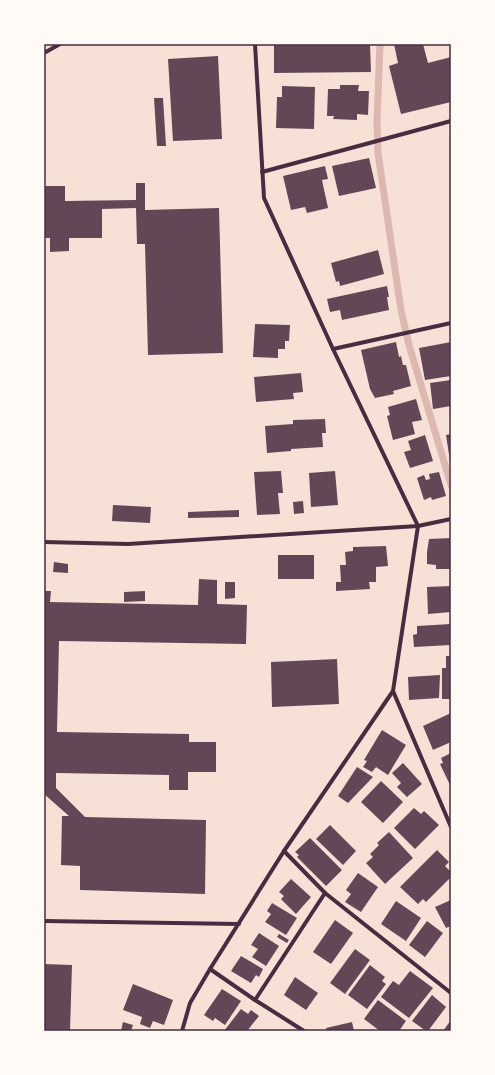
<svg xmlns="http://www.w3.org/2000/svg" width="495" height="1075" font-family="Overpass,sans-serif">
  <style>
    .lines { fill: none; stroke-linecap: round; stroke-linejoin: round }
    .stream { stroke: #dcb8b0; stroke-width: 7 }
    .building { fill: #644757 }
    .minor { stroke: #4a2c40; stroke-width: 4 }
    .neatline { fill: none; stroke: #4a2c40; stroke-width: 1.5 }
  </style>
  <rect width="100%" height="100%" fill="#f7e1d7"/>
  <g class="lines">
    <!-- stream -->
    <path class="stream" d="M380 44 377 121 378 153 401 310 409 345 451 485"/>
  </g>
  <!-- building -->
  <g class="building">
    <path d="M274 44H370L371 72 274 73Z"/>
    <path d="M394 44H423L428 63 451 57V102L401 114 389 66 398 63Z"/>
    <path d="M218 56 222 139 173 141 168 59Z"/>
    <path d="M340 85H359L358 91H369L368 115 357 114V120L333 119 334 116H327L328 89H340Z"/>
    <path d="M282 86 315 87 314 129 276 128 277 97H282Z"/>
    <path d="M154 98H163L166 146H157Z"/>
    <path d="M369 158 376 188 339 196 332 166Z"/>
    <path d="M325 166 328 179 322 180 328 208 307 213 305 207 291 210 283 176Z"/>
    <path d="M136 183H145V210L219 208 223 353 148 355 145 244H137L136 208 102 209V238H69V251L50 252V238H44V201H45V186H65V201L136 200Z"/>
    <path d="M378 250 384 274 340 286 339 281 336 282 331 263Z"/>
    <path d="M387 286 389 297H387L389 310 342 320 340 310 330 312 327 299Z"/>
    <path d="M255 324 290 325 289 341H285V349H278V358L253 357Z"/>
    <path d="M396 342 399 357 401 356 403 365H406L411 386 393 391 394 394 375 398 370 389 361 350Z"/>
    <path d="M451 342V376L425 380 419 348Z"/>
    <path d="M301 373 303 392 293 393 294 399 256 402 254 377Z"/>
    <path d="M451 380V406L433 409 430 383Z"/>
    <path d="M416 399 422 420 412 422 415 434 393 440 387 416 390 415 388 407Z"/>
    <path d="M325 419 326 433H322L323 447 291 449V451L267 453 265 426 293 424V420Z"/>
    <path d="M451 434V461H450L446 435Z"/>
    <path d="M425 435 433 461 410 468 404 452 411 450 408 441Z"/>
    <path d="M281 471 283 493H278L280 514 257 515 254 472Z"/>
    <path d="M335 471 338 505 311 507 309 473Z"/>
    <path d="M439 472 446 496 432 500 431 497 424 500 417 478 424 475 426 480 430 479 429 474Z"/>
    <path d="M303 501 304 513 294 514 293 502Z"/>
    <path d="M113 505 151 507 150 523 112 521Z"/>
    <path d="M239 510V517L188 518V512Z"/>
    <path d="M451 538V569H436V565L427 564V552L429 539Z"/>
    <path d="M386 546 388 566 376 567V582H369L370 589 336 591V582H341L340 565H346L345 552 353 551V547Z"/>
    <rect x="278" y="555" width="36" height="24"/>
    <path d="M54 562 68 564V573L53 572Z"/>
    <path d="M199 579 217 580V604L247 605 246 644 59 641 57 732 189 734V742H216V772H188V790H169V775L56 773V788L85 817 206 820 205 894 80 890V866L61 865 62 816H69L44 794V591H51L50 602 198 605Z"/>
    <path d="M225 582H235V598L225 599Z"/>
    <path d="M451 586V612L428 614 427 587Z"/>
    <path d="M145 591V601L124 602V592Z"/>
    <path d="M451 624V645L414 647 413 635 417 634V626Z"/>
    <path d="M446 656H451V699H442V668H446Z"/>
    <path d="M337 659 339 704 272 707 271 662Z"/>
    <path d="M440 675 439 698 409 700 408 677Z"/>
    <path d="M451 713V742L433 750 423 726Z"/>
    <path d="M382 730 406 745 388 775 376 767 372 772 363 767 367 761 364 760Z"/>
    <path d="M451 753V784L450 785 440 764 443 763 441 758Z"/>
    <path d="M403 763 422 784 407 797 397 787 401 783 392 773Z"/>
    <path d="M357 767 373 777 348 803 338 796Z"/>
    <path d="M381 781 403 802 383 823 361 802Z"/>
    <path d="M414 808 421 814 424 811 439 825 415 849 394 828Z"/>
    <path d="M330 825 356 851 343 865 316 839Z"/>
    <path d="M389 832 413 858 385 884 366 863 373 857 370 854 379 845 377 843Z"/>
    <path d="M310 838 342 870 326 886 297 857 299 855 295 852Z"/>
    <path d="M437 850 449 862 445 866 451 872V877L426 902 423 899 418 904 400 887Z"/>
    <path d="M358 873 378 887 361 912 345 902 351 894 346 890Z"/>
    <path d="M291 879 311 897 296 914 281 899 284 896 279 892Z"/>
    <path d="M451 900V926L446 928 435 907Z"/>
    <path d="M396 901 421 918 406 941 381 924Z"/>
    <path d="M272 903 297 918 286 935 265 922 271 914 267 911Z"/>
    <path d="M335 920 353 933 331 964 313 952Z"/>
    <path d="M427 921 443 933 425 957 409 945Z"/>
    <path d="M259 933 279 946 266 966 252 957 258 949 251 945Z"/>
    <path d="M279 934 289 940 287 943 277 937Z"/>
    <path d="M355 949 370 960 345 994 330 983Z"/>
    <path d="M241 956 263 969 259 977 256 975 251 983 231 971Z"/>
    <path d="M44 964 72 965 70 1031H44Z"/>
    <path d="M370 965 385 977 382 981 386 984 367 1009 348 995Z"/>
    <path d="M410 971 433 988 409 1018 381 997 393 981 399 985Z"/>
    <path d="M295 977 318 993 306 1010 284 995Z"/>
    <path d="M133 984 173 1000 164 1025 153 1021 150 1028 140 1024 142 1017 123 1010Z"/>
    <path d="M222 989 241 1001 225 1025 215 1018 213 1021 204 1015Z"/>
    <path d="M432 995 446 1007 428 1031H426L412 1021Z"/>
    <path d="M378 1000 406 1021 399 1031H380L364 1019Z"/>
    <path d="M241 1009 248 1014 251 1010 259 1016 247 1031H224Z"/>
    <path d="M451 1020V1031H443Z"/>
    <path d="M123 1022 133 1025 131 1031H121Z"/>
    <path d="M352 1022 354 1031H326V1028Z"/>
  </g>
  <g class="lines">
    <!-- minor -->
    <g class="minor">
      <path d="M44 53 60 44"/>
      <path d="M262 172 451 121"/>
      <path d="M333 349 451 323"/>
      <path d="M44 542 128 544 418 526 451 519"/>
      <path d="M393 691 451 827"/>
      <path d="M284 851 325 893 451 993"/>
      <path d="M44 921 239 924"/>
      <path d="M210 969 255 1000 304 1031"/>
      <path d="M255 1000 325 893"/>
      <path d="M182 1031 190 1003 210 969 284 851 393 691 418 526 333 349 264 198 255 44"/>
    </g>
  </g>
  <!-- border -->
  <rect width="495" height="1075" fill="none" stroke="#fffaf5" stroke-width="90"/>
  <rect x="45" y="45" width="405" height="985" class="neatline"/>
</svg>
